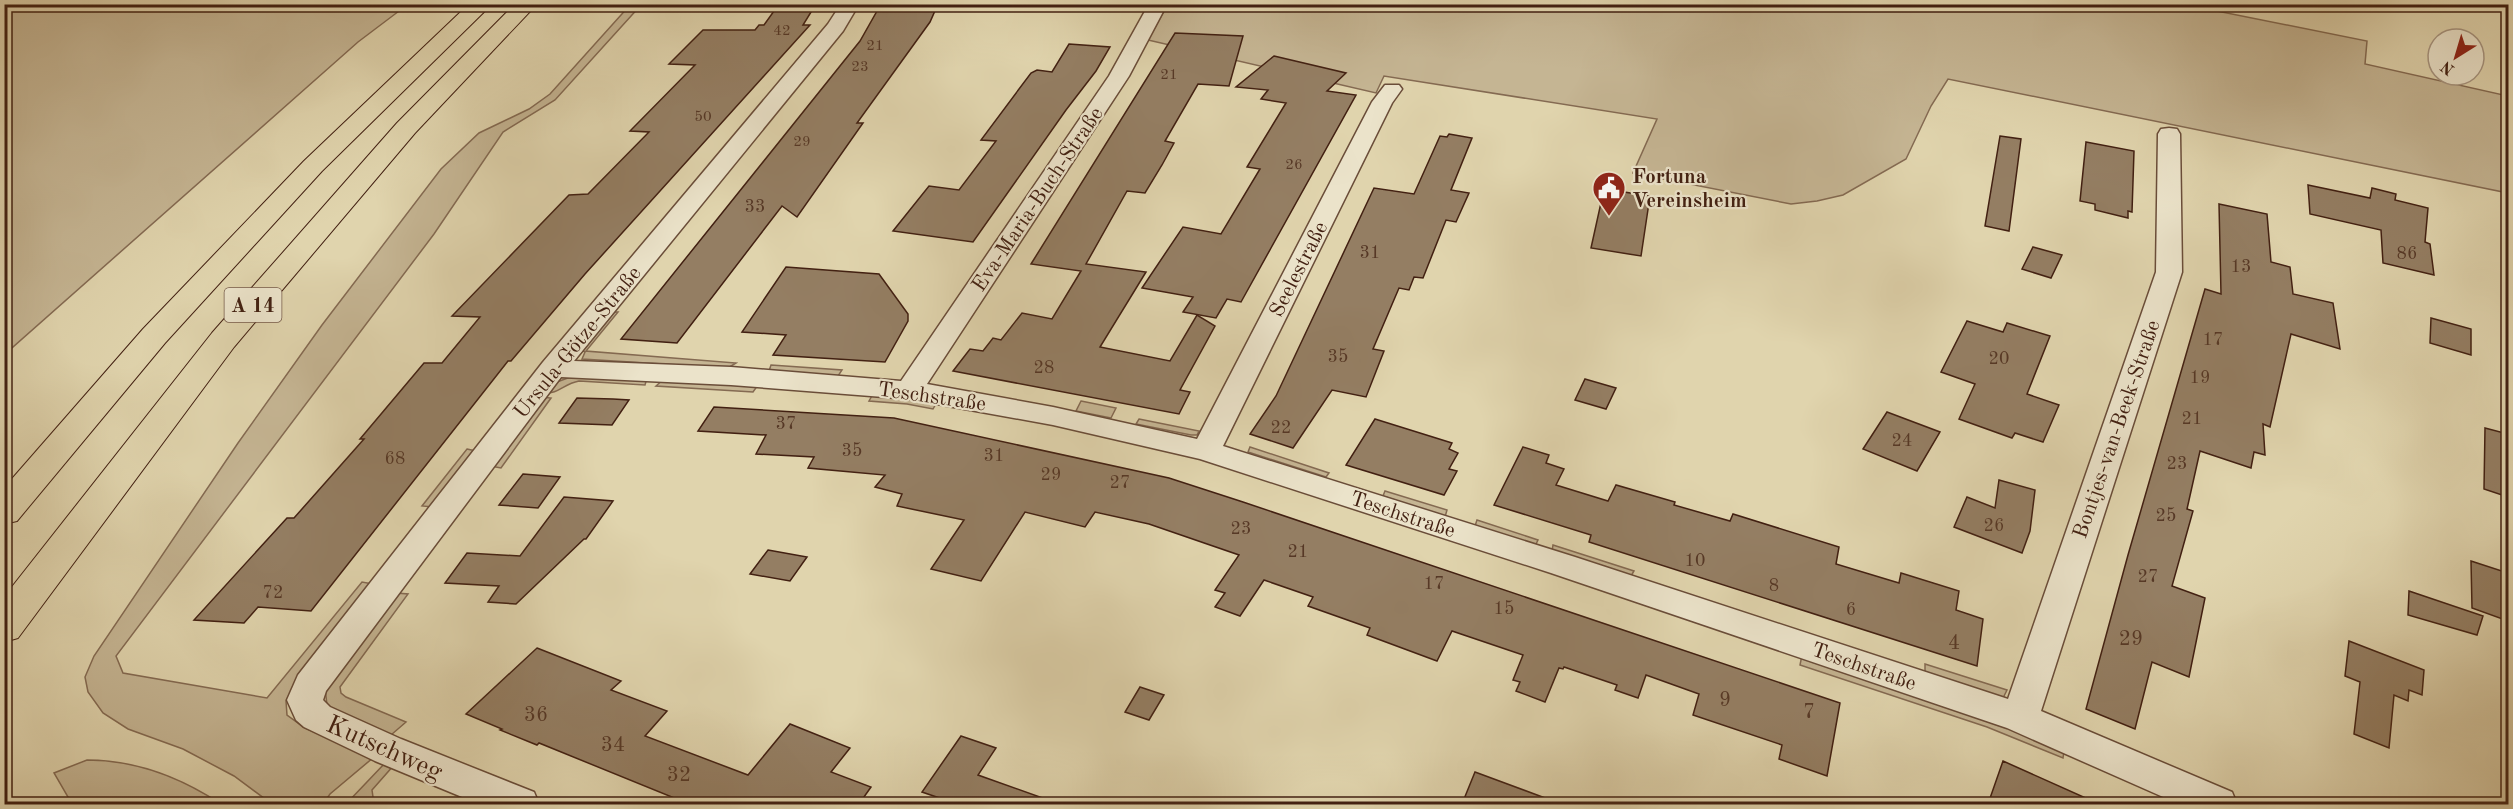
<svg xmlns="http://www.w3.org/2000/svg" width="2513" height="809" font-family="'Old Standard TT',serif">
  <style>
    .green { fill: #c5b593; stroke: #846a52; stroke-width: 1.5 }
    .building { fill: #947e63; stroke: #422012; stroke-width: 1.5 }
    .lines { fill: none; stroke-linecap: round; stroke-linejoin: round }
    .street-casing { stroke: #6a4d39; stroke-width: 3 }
    .highway-casing { stroke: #422012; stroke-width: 2 }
    .street { fill: #ebe3ca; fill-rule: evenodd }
    .highway { fill: #e0d4ad; fill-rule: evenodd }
    .labels { text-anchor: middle; stroke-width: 4.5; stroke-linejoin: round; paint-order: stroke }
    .far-number-label { font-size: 15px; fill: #563826 }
    .number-label { font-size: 18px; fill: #563826 }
    .shield { fill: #ebe3ca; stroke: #755a49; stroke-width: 1.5 }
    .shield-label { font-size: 20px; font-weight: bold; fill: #422012 }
    .poi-label { font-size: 21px; font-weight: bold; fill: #422012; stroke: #ebe3ca; text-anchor: start }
    .street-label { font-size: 21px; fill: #422012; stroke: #ebe3ca }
    .near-number-label { font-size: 21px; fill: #563826 }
    .near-street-label { font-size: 26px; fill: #422012; stroke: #ebe3ca }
  </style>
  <rect width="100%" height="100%" fill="#e0d4ad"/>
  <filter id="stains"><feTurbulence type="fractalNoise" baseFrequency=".00333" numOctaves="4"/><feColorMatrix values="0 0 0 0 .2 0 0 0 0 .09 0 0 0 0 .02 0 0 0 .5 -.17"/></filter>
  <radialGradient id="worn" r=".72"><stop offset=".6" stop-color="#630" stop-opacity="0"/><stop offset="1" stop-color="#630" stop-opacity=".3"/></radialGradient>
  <!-- green -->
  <g class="green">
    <path d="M5 4H407V5L358 42 5 354Z"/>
    <path d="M1168 4 1246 5 1317 11 1320 4H1999L2017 7 2018 4 2187 5 2367 41 2365 64 2508 96V193L1948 79 1931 106 1906 159 1843 195 1817 201 1791 204 1633 173 1657 119 1384 76 1376 93 1148 40Z"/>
    <path d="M630 5H641L555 100 503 132 434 234 116 656 123 673 267 698 362 582 373 584 294 687 286 701 287 715 305 728 374 757 330 794 323 804H272L234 776 183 749 128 729 103 713 88 692 85 677 94 656 238 443 322 325 441 169 479 133 529 109 550 94Z"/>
    <path d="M609 312H618L586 351 736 363 728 368 582 359 585 352 580 349Z"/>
    <path d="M771 365 842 370 838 376 769 371Z"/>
    <path d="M573 376 647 378 645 385 579 381C563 384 559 394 544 393L557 382Z"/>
    <path d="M665 378 758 385 753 392 656 386Z"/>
    <path d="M873 394 937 402 933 409 907 404 869 401Z"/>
    <path d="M541 397 551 398 501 468 490 466Z"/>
    <path d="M1081 401 1116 408 1111 418 1076 411Z"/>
    <path d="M1139 419 1199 431 1197 435H1191L1136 424Z"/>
    <path d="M1250 447 1329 473 1326 477 1248 452Z"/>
    <path d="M467 449 476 451 433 507 422 506Z"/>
    <path d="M1385 491 1447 510 1445 517 1383 496Z"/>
    <path d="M1477 520 1538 540 1535 546 1475 526Z"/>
    <path d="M1553 545 1634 571 1631 576 1552 551Z"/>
    <path d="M396 593 408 594 340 687 341 693 346 697 406 722 391 735 335 713 327 705 325 688Z"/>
    <path d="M1802 655 1989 719 2064 751 2063 758 1987 727 1800 665Z"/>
    <path d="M1925 664 2007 690 2003 698 1925 673Z"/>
    <path d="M87 760C137 760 180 777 221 804H72L54 773Z"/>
    <path d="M386 762 394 765 372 790 374 804H346Z"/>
  </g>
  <!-- building -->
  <g class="building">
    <path d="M779 4H816L803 25H810L585 274 511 361H508L311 611 258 607 244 623 194 620 287 518H294L364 439H360L424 363H442L480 317 452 316 569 195 588 194 649 132 630 131 695 65 669 64 703 30H755L759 25H764Z"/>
    <path d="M881 4H938L930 22 857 123H863L797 217 782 206 677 343 621 339 860 41Z"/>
    <path d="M1175 33 1243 36 1229 86 1198 84 1165 141 1174 143 1162 165 1145 193 1127 191 1086 264 1146 272 1100 347 1170 361 1197 315 1215 326 1180 390 1190 392 1179 414 953 371 970 349 983 351 993 338 1001 340 1022 313 1052 319 1081 271 1031 264Z"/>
    <path d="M1069 44 1110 47 1096 71 1066 110 973 242 893 231 929 186 959 190 996 141 981 140 1031 73 1037 70 1052 72Z"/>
    <path d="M1274 56 1346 73 1327 91 1356 95 1241 302 1227 299 1216 318 1183 312 1193 297 1142 288 1183 227 1221 234 1260 169 1247 167 1286 103 1261 99 1268 90 1236 87Z"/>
    <path d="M1449 134 1472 138 1451 190 1469 193 1456 222 1446 220 1423 278 1414 277 1409 290 1399 288 1373 349 1384 351 1366 397 1332 390 1293 448 1250 434 1276 396 1374 188 1414 194 1440 136 1447 137Z"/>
    <path d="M2000 136 2021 139 2009 231 1985 226Z"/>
    <path d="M2086 142 2134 151 2132 212 2128 211V218L2095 210V204L2080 201Z"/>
    <path d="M2308 185 2370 198 2372 188 2396 194 2395 200 2428 208 2425 242 2430 244 2434 275 2383 263 2381 230 2310 214Z"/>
    <path d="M1604 189 1650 196 1641 256 1591 248Z"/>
    <path d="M2219 204 2267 214 2271 262 2290 267 2293 294 2333 303 2340 349 2291 334 2270 427 2263 424 2265 455 2254 452 2251 468 2200 451 2187 509 2193 511 2172 586 2205 598 2189 677 2152 662 2135 729 2086 709 2128 555 2205 289 2221 294Z"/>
    <path d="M2033 247 2062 255 2051 278 2022 269Z"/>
    <path d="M786 267 879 274 908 314V321L885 362 773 355 786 335 742 332Z"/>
    <path d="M2431 318 2471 329V355L2430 343Z"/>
    <path d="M1967 321 2003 332 2007 323 2050 336 2027 394 2059 405 2043 442 2015 433 2012 438 1959 419 1975 384 1941 372Z"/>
    <path d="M1585 379 1616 388 1606 409 1575 400Z"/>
    <path d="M577 398 613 399 629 400 612 425 559 423Z"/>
    <path d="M714 407 894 418 1169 478 1243 502 1840 703 1827 776 1779 759 1782 745 1693 715 1699 694 1646 675 1638 698 1615 690 1617 685 1564 667 1563 669 1559 668 1545 702 1516 691 1520 682 1513 680 1523 655 1452 631 1437 661 1367 635 1370 628 1308 606 1313 597 1264 580 1240 616 1215 607 1225 593 1215 590 1239 555 1149 524 1095 512 1085 527 1025 512 981 581 931 569 964 520 897 506 902 494 875 487 885 475 808 468 814 457 756 454 766 435 698 431Z"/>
    <path d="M1887 412 1940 432 1917 471 1863 449Z"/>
    <path d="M1375 419 1452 443 1449 449 1458 453 1449 469 1457 471 1444 495 1346 465Z"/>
    <path d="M2485 428 2508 434V497L2484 489Z"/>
    <path d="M1523 447 1549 455 1546 463 1564 469 1556 485 1608 501 1616 485 1675 502 1674 505 1730 521 1733 514 1839 547 1836 564 1899 583 1901 573 1959 591 1956 610 1983 619 1977 666 1589 542 1591 535 1494 505Z"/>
    <path d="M523 474 560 477 538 508 499 505Z"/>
    <path d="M1999 480 2035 490 2030 531 2022 553 1954 527 1967 497 1995 508Z"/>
    <path d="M564 497 613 501 586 539H584L516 604 488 602 499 586 445 583 467 553 520 556Z"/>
    <path d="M768 550 807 557 790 581 750 574Z"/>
    <path d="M2471 561 2508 573V621L2472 608Z"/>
    <path d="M2409 591 2483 616 2477 635 2408 615Z"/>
    <path d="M2349 641 2424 670 2422 695 2409 690 2408 701 2394 695 2389 748 2354 734 2360 682 2345 676Z"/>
    <path d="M537 648 621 681 611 690 667 711 645 736 748 775 790 724 850 748 831 772 871 787 859 804H689L539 743 537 745 500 730 502 729 466 714Z"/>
    <path d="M1140 687 1164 695 1149 720 1125 712Z"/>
    <path d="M961 736 996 748 978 775 1051 801 1050 804H957L922 792Z"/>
    <path d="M2003 761 2099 804H1988Z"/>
    <path d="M1475 772 1556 802V804H1462Z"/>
  </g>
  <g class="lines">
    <!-- street casing -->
    <g class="street-casing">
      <path id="street" d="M841 4H859L843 31 574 361 731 367 901 381 1109 76 1149 4H1167L1129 76 927 384 1053 407 1197 439 1372 102 1385 85H1399L1402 89 1392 103 1223 446 1575 557 2008 699 2156 272 2158 134 2161 129 2169 128 2177 129 2180 134 2182 272 2041 711 2232 792 2237 804H2179L2007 728 1551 573 1200 459 1053 425 909 399 731 385 561 377 326 691 323 700 330 707 401 739 534 792 539 804H479L375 761 304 727 296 720 287 700 298 675 543 362 828 24Z"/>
    </g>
    <!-- highway casing -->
    <g class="highway-casing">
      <g id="highway">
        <path d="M469 4H492L322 171 165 343 17 521 4 524V488L143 329 304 161Z"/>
        <path d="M515 4H537L415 133 234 347 18 638 4 642V597L212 333 397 123Z"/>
      </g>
    </g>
    <!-- street -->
    <use href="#street" class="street"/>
    <!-- highway -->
    <use href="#highway" class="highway"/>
  </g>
  <!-- icons -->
  <defs>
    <g id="civic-pin" transform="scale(1.725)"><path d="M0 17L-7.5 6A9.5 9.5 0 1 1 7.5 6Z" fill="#8f2418" stroke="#ebe3ca"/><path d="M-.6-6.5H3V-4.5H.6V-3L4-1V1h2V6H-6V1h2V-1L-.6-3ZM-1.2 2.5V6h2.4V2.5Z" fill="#fff"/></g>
  </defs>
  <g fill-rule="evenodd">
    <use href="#civic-pin" x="1609" y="188"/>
  </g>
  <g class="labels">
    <!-- far-number labels -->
    <g class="far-number-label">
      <text x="782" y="35">42</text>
      <text x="875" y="50">21</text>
      <text x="860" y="71">23</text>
      <text x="1169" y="79">21</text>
      <text x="703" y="121">50</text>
      <text x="802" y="146">29</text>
      <text x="1294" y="169">26</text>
    </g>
    <!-- number labels -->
    <g class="number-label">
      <text x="755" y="212">33</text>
      <text x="1370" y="258">31</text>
      <text x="2407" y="259">86</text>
      <text x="2241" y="272">13</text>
      <text x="2213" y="345">17</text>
      <text x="1338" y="362">35</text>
      <text x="1999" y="364">20</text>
      <text x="1044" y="373">28</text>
      <text x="2200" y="383">19</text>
      <text x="2192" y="424">21</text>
      <text x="786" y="429">37</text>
      <text x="1281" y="433">22</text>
      <text x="1902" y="446">24</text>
      <text x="852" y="456">35</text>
      <text x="994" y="461">31</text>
      <text x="395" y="464">68</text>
      <text x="2177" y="469">23</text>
      <text x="1051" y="480">29</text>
      <text x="1120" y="488">27</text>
      <text x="2166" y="521">25</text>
      <text x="1994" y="531">26</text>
      <text x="1241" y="534">23</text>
      <text x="1298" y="557">21</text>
      <text x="1695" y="566">10</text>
      <text x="2148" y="582">27</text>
      <text x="1434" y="589">17</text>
      <text x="1774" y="591">8</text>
      <text x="273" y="598">72</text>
      <text x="1504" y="614">15</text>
      <text x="1851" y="615">6</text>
    </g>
    <!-- shield labels -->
    <rect class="shield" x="224.5" y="288" width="57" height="34" rx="4.5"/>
    <g class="shield-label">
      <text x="253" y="312">A 14</text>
    </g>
    <!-- poi labels -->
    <g class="poi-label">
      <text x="1632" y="183">Fortuna<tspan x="1632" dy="24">Vereinsheim</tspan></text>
    </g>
    <!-- street labels -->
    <g class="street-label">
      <text transform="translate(1037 199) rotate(-56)" y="7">Eva-Maria-Buch-Straße</text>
      <text transform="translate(1298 269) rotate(-63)" y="7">Seelestraße</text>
      <text transform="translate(577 342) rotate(-51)" y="7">Ursula-Götze-Straße</text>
      <text transform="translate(932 396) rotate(8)" y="7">Teschstraße</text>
      <text transform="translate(2116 429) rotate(-71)" y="7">Bontjes-van-Beek-Straße</text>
      <text transform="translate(1403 514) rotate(18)" y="7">Teschstraße</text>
      <text transform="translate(1864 666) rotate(19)" y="7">Teschstraße</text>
    </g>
    <!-- near-number labels -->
    <g class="near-number-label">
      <text x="2131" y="645">29</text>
      <text x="1954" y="649">4</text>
      <text x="1725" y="706">9</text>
      <text x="1809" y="718">7</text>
      <text x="536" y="721">36</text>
      <text x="613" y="751">34</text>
      <text x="679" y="781">32</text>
    </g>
    <!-- near-street labels -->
    <g class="near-street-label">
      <text transform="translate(385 747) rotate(24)" y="9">Kutschweg</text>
    </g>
  </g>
  <!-- margin -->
  <rect width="2513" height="809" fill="none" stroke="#e0d4ad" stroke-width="24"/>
  <rect x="6" y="6" width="2501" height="797" fill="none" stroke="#422012" stroke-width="3"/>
  <rect x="12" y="12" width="2489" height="785" fill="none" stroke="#422012" stroke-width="1.5"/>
  <!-- north arrow -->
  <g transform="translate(2456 57) rotate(217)"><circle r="28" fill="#ebe3ca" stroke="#a79580" stroke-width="1.5"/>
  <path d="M0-4.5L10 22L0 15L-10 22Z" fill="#8f2418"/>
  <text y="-9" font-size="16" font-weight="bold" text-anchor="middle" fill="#422012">N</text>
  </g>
  <rect width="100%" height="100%" filter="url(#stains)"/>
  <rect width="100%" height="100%" fill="url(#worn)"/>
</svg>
